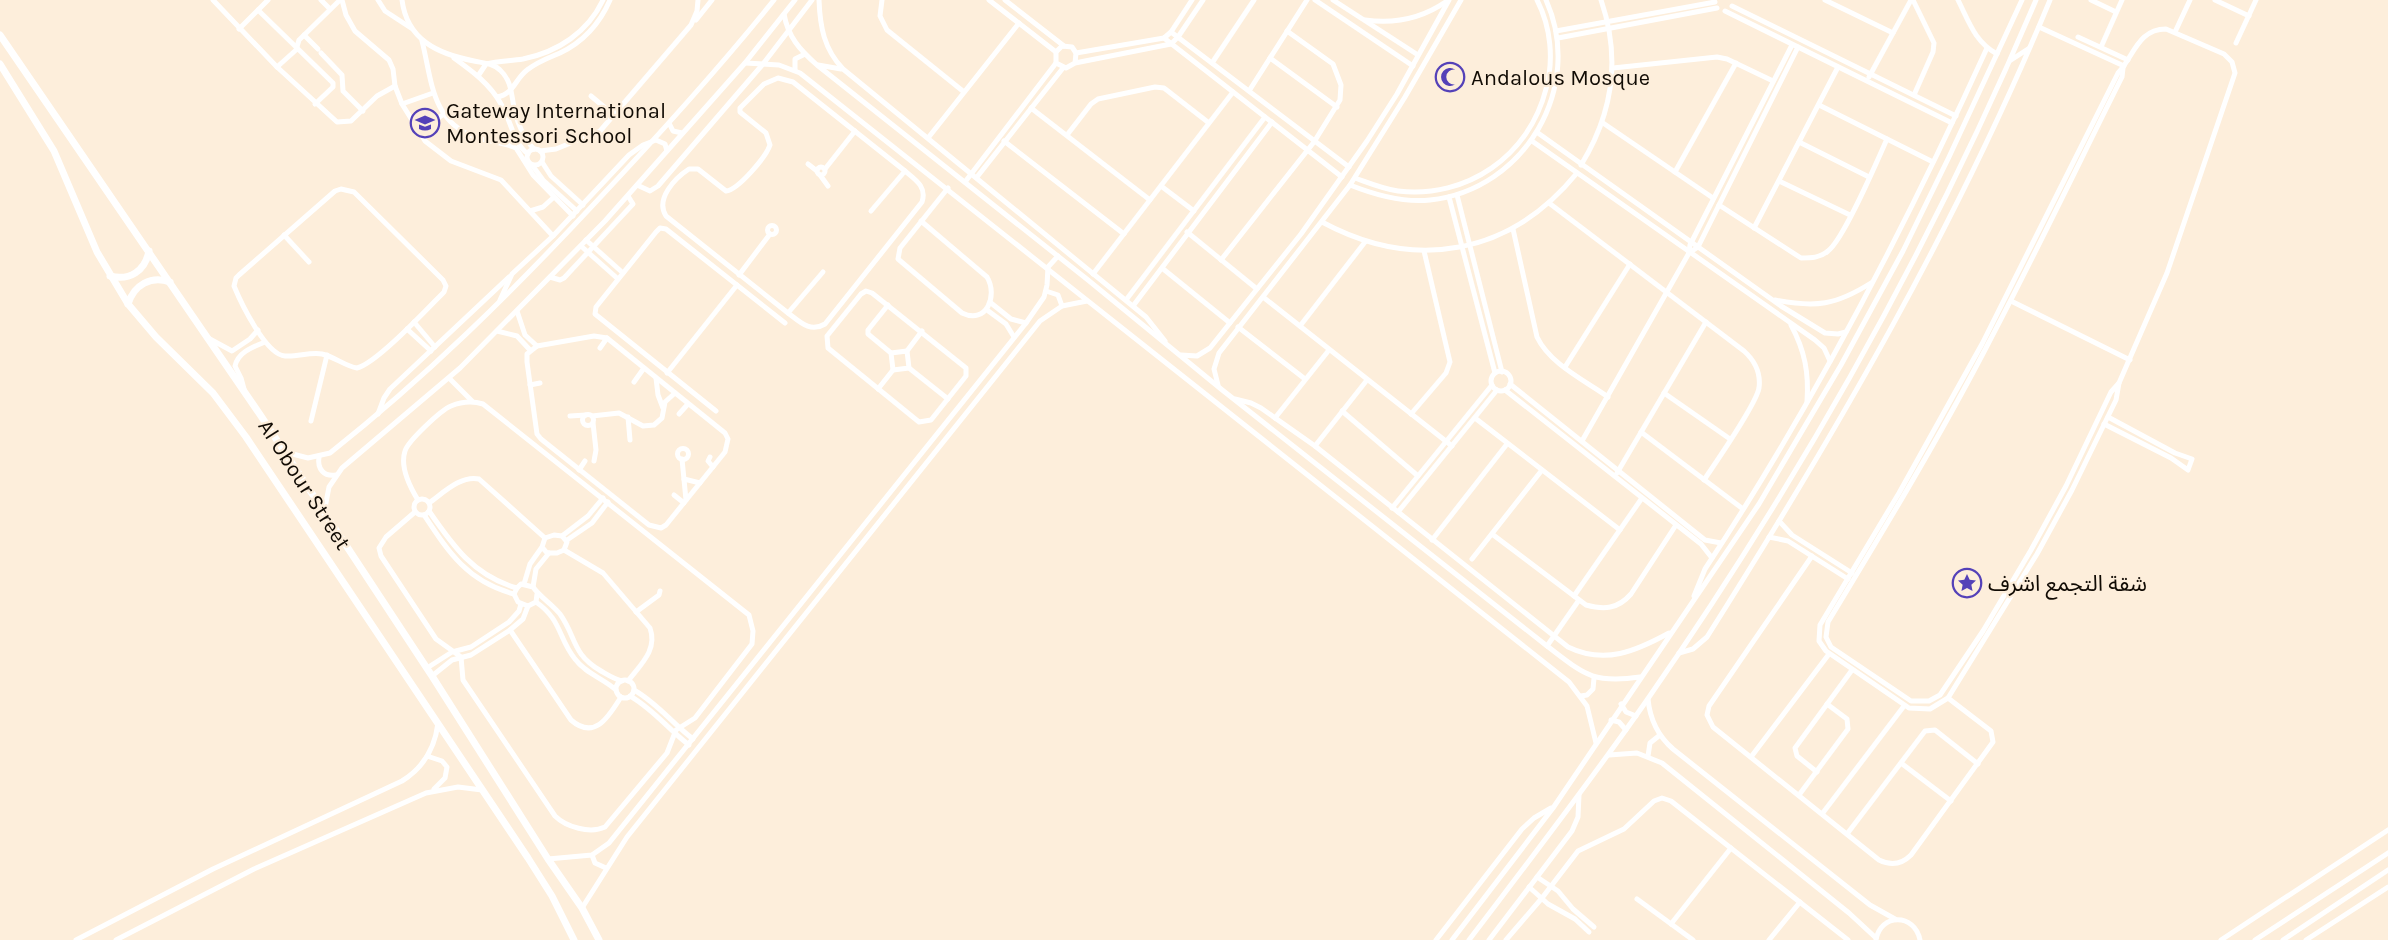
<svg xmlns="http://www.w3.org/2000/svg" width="2388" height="940" font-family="Karla,'Noto Sans Arabic',sans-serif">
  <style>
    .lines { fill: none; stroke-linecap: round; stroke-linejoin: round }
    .minor { stroke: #fff; stroke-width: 5 }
    .major { stroke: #fff; stroke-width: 7 }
    .labels { text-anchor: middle; stroke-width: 4.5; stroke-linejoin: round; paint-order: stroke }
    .poi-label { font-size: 22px; fill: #110b04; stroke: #fdeedb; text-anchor: start }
    .street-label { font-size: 22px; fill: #110b04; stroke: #fdeedb }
  </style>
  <rect width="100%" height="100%" fill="#fdeedb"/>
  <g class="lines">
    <!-- minor -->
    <g class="minor">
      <path d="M213 0 277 67 337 122 351 121 377 96 395 86"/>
      <path d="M321 0 330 9"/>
      <path d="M342 0 346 15 355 31 389 60 393 69 395 86 402 104 425 141 451 161 501 180 553 236"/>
      <path d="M378 0 385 11 411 28"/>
      <path d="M402 0C407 40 438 54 474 61 483 63 492 63 500 70 513 82 511 97 515 112 518 125 525 140 534 149"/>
      <path d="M819 0C820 27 824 49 843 69L1146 317 1165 341"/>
      <path d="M882 0 880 16 887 30 964 92"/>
      <path d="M989 0 1056 52"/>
      <path d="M1005 0 1064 46"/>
      <path d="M1315 0 1413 66"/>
      <path d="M1333 0 1418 55"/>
      <path d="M1825 0 1893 33"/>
      <path d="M1913 0 1934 43 1933 52 1914 95"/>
      <path d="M1958 0C1969 22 1975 42 1997 54"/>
      <path d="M2091 0 2116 12"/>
      <path d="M2215 0 2249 16"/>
      <path d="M1732 6 1956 116"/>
      <path d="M258 10 333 83V87L315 104"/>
      <path d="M1725 11 1952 123"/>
      <path d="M784 14C788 37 800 50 817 65L1088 280 1221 389 1547 646C1584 674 1592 684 1640 677"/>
      <path d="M696 20 712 0"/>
      <path d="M1365 20C1394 24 1423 18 1447 1"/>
      <path d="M2039 27 2124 66"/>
      <path d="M239 29 268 0"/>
      <path d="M2166 29 2224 54 2232 62 2235 73 2167 273 2119 383 2116 400 2072 490 2037 554 1948 698 1930 709 1909 708 1826 651 1819 641 1820 625 1899 493 1982 344 2118 73C2134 56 2138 29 2166 29Z"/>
      <path d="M1556 31 1715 2"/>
      <path d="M1171 32 1349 167"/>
      <path d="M2175 32 2190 0"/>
      <path d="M304 35 318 49"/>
      <path d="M2078 37 2128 60"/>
      <path d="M1164 38 1342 177"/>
      <path d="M1558 38 1717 8"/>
      <path d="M422 41C432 80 431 121 475 137 488 142 503 142 516 148L533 175 573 216"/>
      <path d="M2236 43 2256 0"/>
      <path d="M2101 47 2122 0"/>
      <path d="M321 53 342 75 343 91 363 111"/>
      <path d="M1076 53 1164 38 1171 32 1192 0"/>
      <path d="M454 58C472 71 490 84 501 104 511 120 513 143 528 154"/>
      <path d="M1270 58 1337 107"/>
      <path d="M2011 60 2028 49"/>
      <path d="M745 63 779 65 800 73 1569 682 1587 706 1596 743"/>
      <path d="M1075 63 1076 53 1072 47 1062 46 1056 52V63L1066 68 1075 63 1171 44 1178 37 1203 0"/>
      <path d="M1212 63 1254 0"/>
      <path d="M818 65 841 69"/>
      <path d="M277 67 296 50 299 40 340 0"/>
      <path d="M1613 68 1717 57 1727 59 1773 81"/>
      <path d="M795 70V59L805 54"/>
      <path d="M478 76 486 64C498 61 511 61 523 59 558 52 588 32 603 0"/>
      <path d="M1869 77 1911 0"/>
      <path d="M778 78 793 82 905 171C916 180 927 187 922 202L825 324C810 333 800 322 788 313L666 216C655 199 675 178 689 169H698L726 191C738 190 766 157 770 145L766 133 740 112V108L764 84Z"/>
      <path d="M1249 91 1307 0"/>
      <path d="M591 96 615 116"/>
      <path d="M497 97C514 94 515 79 527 70 537 62 548 58 560 53 583 42 600 23 610 0"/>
      <path d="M402 104 433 93"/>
      <path d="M1819 105 1933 162"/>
      <path d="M1031 108 1150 200"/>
      <path d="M669 123 673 131 682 133"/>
      <path d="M1603 123 1713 198"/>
      <path d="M418 132 444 114"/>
      <path d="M1538 133 1781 306 1825 333 1838 334 1846 332"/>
      <path d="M1067 135 1091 104 1098 99 1155 87 1164 88 1209 123"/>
      <path d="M928 138 1019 23"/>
      <path d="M1004 141 1124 234"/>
      <path d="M1532 141 1815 340 1824 348 1830 361"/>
      <path d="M1799 142 1869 177"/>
      <circle cx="535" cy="157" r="8"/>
      <path d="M540 151 556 149 600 131 691 25 697 11 698 0"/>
      <path d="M542 162 551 176 583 205"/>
      <path d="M808 164 817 171"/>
      <path d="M532 165 543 180 577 211"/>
      <path d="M1581 165C1613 113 1621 58 1601 0"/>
      <circle cx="821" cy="171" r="4"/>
      <path d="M825 169 855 131"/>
      <path d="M1675 172 1736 63"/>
      <path d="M820 175 828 186"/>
      <path d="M977 177 1063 68"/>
      <path d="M1355 178C1369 183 1383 189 1398 191 1467 199 1529 156 1546 89 1554 60 1551 27 1537 0"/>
      <path d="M1779 181 1850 215"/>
      <path d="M965 182 1056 63"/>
      <path d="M637 185 650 191 658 186 763 64 812 0"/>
      <path d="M1350 185C1375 195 1402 203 1430 200 1525 190 1585 87 1546 0"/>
      <path d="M1161 186 1194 211"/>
      <path d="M341 189 354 192 443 280 446 286 444 292C428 308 376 364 357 368 345 366 335 357 322 354 309 352 298 357 285 356 266 355 241 303 234 286L236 278 239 275 335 191Z"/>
      <path d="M1457 195 1502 372"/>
      <path d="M1449 197 1495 373"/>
      <path d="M1549 203 1744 351C1755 361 1761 373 1759 388 1756 405 1716 462 1704 480"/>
      <path d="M1719 205 1801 258C1811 258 1820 258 1828 251 1844 239 1877 161 1887 139"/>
      <path d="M530 211 543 207 554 197"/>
      <path d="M871 211 905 171"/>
      <path d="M921 221 987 277C998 295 987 325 962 313L898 259 900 248 948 188"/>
      <path d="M1322 222C1415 272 1510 255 1577 173"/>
      <circle cx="772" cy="230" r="4.5"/>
      <path d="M1754 228 1838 67"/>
      <path d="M1513 229 1537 337C1550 364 1584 380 1608 397"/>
      <path d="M1187 232 1257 289"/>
      <path d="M284 235 309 262"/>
      <path d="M586 240 623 273"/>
      <path d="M581 246 618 279"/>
      <path d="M1689 253 1698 247 1798 47"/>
      <path d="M1221 260 1314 142 1340 100 1341 85 1333 64 1287 31"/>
      <path d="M1162 268 1230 323"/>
      <path d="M1093 274 1233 92"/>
      <path d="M739 275 770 234"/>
      <path d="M550 277 560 280 564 278 633 204 628 196"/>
      <path d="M866 291 872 293 966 368V376L931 420 919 422 828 348 827 336 861 294Z"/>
      <path d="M1046 291 1058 295 1062 306"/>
      <path d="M1263 297 1452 446"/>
      <path d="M500 300 512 274 553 236 629 155 643 145 656 140 665 144 667 151"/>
      <path d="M1126 300 1265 117"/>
      <path d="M1775 300C1816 308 1836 305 1871 283"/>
      <path d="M2011 301 2130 360"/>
      <path d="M991 303 1011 319 1026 323"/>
      <path d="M888 305 868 330V334L891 353 907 351 909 368 893 370 891 353"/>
      <path d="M1133 306 1272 122"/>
      <path d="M987 310 1006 324 1014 337"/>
      <path d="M517 311 525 335 537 346"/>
      <path d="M788 313 823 272"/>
      <path d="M414 322 435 347"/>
      <path d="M1791 325C1805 351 1809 373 1807 402"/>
      <path d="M1300 326 1365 242"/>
      <path d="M1238 327 1305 379"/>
      <path d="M407 329 431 351"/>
      <path d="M497 331 517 336 530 350"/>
      <path d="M594 336 607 338 725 433 728 439 725 452 666 525 661 528 649 525 541 439 537 434 527 362V354L537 346Z"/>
      <path d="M208 338 232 351 250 339 258 330"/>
      <path d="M600 348 607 338"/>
      <path d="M907 351 922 331"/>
      <path d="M1181 355 1197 356 1210 348 1301 234 1367 141 1397 94 1449 0"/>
      <path d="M1565 367 1630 264"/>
      <path d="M909 368 948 399"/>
      <circle cx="1501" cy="381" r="10"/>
      <path d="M667 373 737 285"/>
      <path d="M449 378 472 401"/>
      <path d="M656 378 658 395 663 408"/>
      <path d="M634 382 644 368"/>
      <path d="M2119 383 2111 392 2066 486 2031 550 1983 631 1940 695 1929 701H1911L1831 647 1826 637 1828 622C1883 531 1938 440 1987 346 2034 257 2077 167 2122 77L2123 68"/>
      <path d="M1510 384 1705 540 1721 543"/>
      <path d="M530 385 540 383"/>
      <path d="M1218 385 1214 369 1219 353 1350 185 1405 97 1461 0"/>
      <path d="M244 389 241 378 235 366C238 352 253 347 265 342"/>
      <path d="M878 389 893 370"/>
      <path d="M1505 390 1701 544 1712 558"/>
      <path d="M1664 393 1730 439"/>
      <path d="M1235 399 1251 403 1261 408 1315 446 1568 647C1605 665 1636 651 1669 633"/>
      <path d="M716 411 595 314 596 307 656 232 660 228 666 229 785 323"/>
      <path d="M1342 411 1418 476"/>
      <path d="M378 414 384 398 390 389 509 277"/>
      <path d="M679 414 688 404"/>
      <path d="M1411 414 1446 373 1450 362 1424 251"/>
      <circle cx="588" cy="420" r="5.5"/>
      <path d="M570 416 586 415"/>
      <path d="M592 416 619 413 643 426 654 425 662 418 665 402 675 393"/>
      <path d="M628 417 630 440"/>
      <path d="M1275 418 1329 350"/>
      <path d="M1475 418 1620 530"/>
      <path d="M311 421 327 355"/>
      <path d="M593 423 596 450 594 461"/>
      <path d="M2104 424 2171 458 2188 470 2192 459 2175 453 2108 417"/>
      <path d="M1641 432 1743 509"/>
      <path d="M1582 441 1689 253 1690 245 1792 45"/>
      <path d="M1315 446 1367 380"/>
      <circle cx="683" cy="454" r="5.5"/>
      <path d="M285 452 308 458 330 453C426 377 511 293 594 204 656 138 717 71 774 0"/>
      <path d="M319 457C317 469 324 477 336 475"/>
      <path d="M710 457 708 461 713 467"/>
      <path d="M682 459 686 500"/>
      <path d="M579 470 585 461"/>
      <path d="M1617 473 1706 322"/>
      <path d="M684 479 700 483"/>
      <path d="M674 495 684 503"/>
      <circle cx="422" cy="507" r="8"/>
      <path d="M429 503C443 493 461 475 479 479L545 538"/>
      <path d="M1392 508 1492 385"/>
      <path d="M429 511C453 546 474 576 517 588"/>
      <path d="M415 512 386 537 379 548 381 556 436 639 461 657 463 680 555 816C566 827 590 834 605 827L667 753 676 730 695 718 752 644 753 631 749 615 483 404C473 401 461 402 451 406 441 410 408 441 405 451 400 466 410 487 418 500"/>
      <path d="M1398 512 1497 390"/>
      <path d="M324 513 329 487 342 468 460 368 605 221 745 63 795 0"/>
      <path d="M424 515C449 553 468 582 514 594"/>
      <path d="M1779 521 1792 535 1852 573"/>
      <path d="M1492 534 1586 605C1604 610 1618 609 1631 594L1676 525"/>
      <path d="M562 536 588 516 603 498"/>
      <path d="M1769 537 1788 541 1848 579"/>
      <path d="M567 540 592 523 608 502"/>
      <path d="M1432 540 1507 444"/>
      <path d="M564 550 603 573 650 628C658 650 640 665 628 681"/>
      <path d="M1812 556 1709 706 1707 715 1713 727 1879 860C1891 866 1902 864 1911 855L1993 742 1991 731 1948 698"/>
      <path d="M1472 559 1542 470"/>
      <path d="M524 584 530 564 542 547 545 538 554 535 562 536 567 542 564 550 557 553H547L542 547"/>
      <path d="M533 587 536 569 549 553"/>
      <path d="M537 594 536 602 528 606 518 602 514 594 517 588 521 584 533 587C540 597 552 604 560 614 577 638 571 653 601 671 608 675 614 679 622 681"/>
      <path d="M1574 596 1642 498"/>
      <path d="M1694 596 1705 569C1814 404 1905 228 1987 48"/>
      <path d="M536 602C562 620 558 638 575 659 586 674 603 678 616 690"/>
      <path d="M636 612 659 595 660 591"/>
      <path d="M510 630 571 720C595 741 609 716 621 697"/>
      <path d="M1547 646 1579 600"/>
      <path d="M1679 653 1693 649 1707 637C1836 433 1958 223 2050 0"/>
      <path d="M427 668 452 652 471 647 509 622 519 611 521 604"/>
      <path d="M432 676 452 660 471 655 510 630 523 619 528 606"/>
      <circle cx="625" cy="689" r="9"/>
      <path d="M634 690C657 703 672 723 693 739"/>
      <path d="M630 696C653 709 668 729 689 745"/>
      <path d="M1581 696 1587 695 1593 689 1594 678"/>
      <path d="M1648 699C1650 720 1658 736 1673 749L1870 905 1895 919"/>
      <path d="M1621 704 1626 712 1636 716"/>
      <path d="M1611 720 1619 722 1626 730"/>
      <path d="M1609 755 1637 753 1662 763 1849 913 1876 938"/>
      <path d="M427 756 442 761 447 767 445 778 434 789"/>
      <path d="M1648 756 1650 743 1660 735"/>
      <path d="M1751 757 1829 654"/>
      <path d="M1901 763 1951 801"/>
      <path d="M1817 772 1797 756 1795 748 1852 670"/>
      <path d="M1799 795 1848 729 1847 719 1827 704"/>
      <path d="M1822 814 1904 706"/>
      <path d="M1847 834 1925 731 1935 730 1978 764"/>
      <path d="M592 855 595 863 606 868"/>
      <path d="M548 859 592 855 609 843 1026 323 1044 297 1047 285 1048 267 1058 256"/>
      <path d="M1537 877 1558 891 1573 909 1594 927"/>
      <path d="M1529 887 1548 904 1575 919 1589 932"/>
      <path d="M1637 899 1693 940"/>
      <path d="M582 908 627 837 1040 321 1062 306 1087 301"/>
      <path d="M1671 924 1731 848"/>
      <path d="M76 940 213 869 402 781C423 768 435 748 438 723"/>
      <path d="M116 940 254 869 426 793 458 787 482 790"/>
      <path d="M1436 940 1522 829 1534 818 1551 808"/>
      <path d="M1452 940 1553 808 1759 504 1841 365 1903 251 1949 157 2022 0"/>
      <path d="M1469 940C1529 861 1590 782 1647 700 1799 481 1932 245 2036 0"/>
      <path d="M1489 940 1572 831 1578 817 1579 795"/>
      <path d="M1506 940 1542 898 1578 851 1624 829 1654 801 1662 798 1671 801 1848 940"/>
      <path d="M1769 940 1800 902"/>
      <path d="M1876 940C1880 913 1915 913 1920 940"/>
      <path d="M2221 940 2388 830"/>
      <path d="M2255 940 2388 853"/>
      <path d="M2283 940 2388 870"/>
      <path d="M2306 940 2388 887"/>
    </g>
    <!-- major -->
    <g class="major">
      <path d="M0 35 261 416 432 676 548 859 582 908 599 940"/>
      <path d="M0 64 54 151 97 252 128 304 156 337 213 393 246 437 528 858 552 896 574 940"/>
      <path d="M110 276C130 281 145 271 149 251"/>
      <path d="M128 304C134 285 151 275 170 282"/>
    </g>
  </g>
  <!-- icons -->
  <defs>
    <g id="mosque-ring" transform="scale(1.5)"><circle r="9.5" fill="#fdeedb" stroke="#5441b8" stroke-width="1.5"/><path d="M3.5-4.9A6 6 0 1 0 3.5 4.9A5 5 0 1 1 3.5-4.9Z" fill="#5441b8"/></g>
    <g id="school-ring" transform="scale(1.5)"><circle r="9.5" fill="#fdeedb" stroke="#5441b8" stroke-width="1.5"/><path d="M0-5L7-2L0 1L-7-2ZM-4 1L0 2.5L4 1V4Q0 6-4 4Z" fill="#5441b8"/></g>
    <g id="sight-ring" transform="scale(1.5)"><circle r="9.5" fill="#fdeedb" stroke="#5441b8" stroke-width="1.5"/><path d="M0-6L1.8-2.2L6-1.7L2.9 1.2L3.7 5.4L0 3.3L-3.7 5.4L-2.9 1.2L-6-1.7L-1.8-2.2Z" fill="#5441b8"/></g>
  </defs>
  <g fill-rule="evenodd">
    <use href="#mosque-ring" x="1450" y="77"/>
    <use href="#school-ring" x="425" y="123"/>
    <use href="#sight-ring" x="1967" y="583"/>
  </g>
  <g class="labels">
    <!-- poi labels -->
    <g class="poi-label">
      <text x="1471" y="85">Andalous Mosque</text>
      <text x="446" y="118">Gateway International<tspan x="446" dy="25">Montessori School</tspan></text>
      <text x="1988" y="591">شقة التجمع اشرف</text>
    </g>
    <!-- street labels -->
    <g class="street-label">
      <text transform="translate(305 484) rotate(57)" y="8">Al Obour Street</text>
    </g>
  </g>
</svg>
